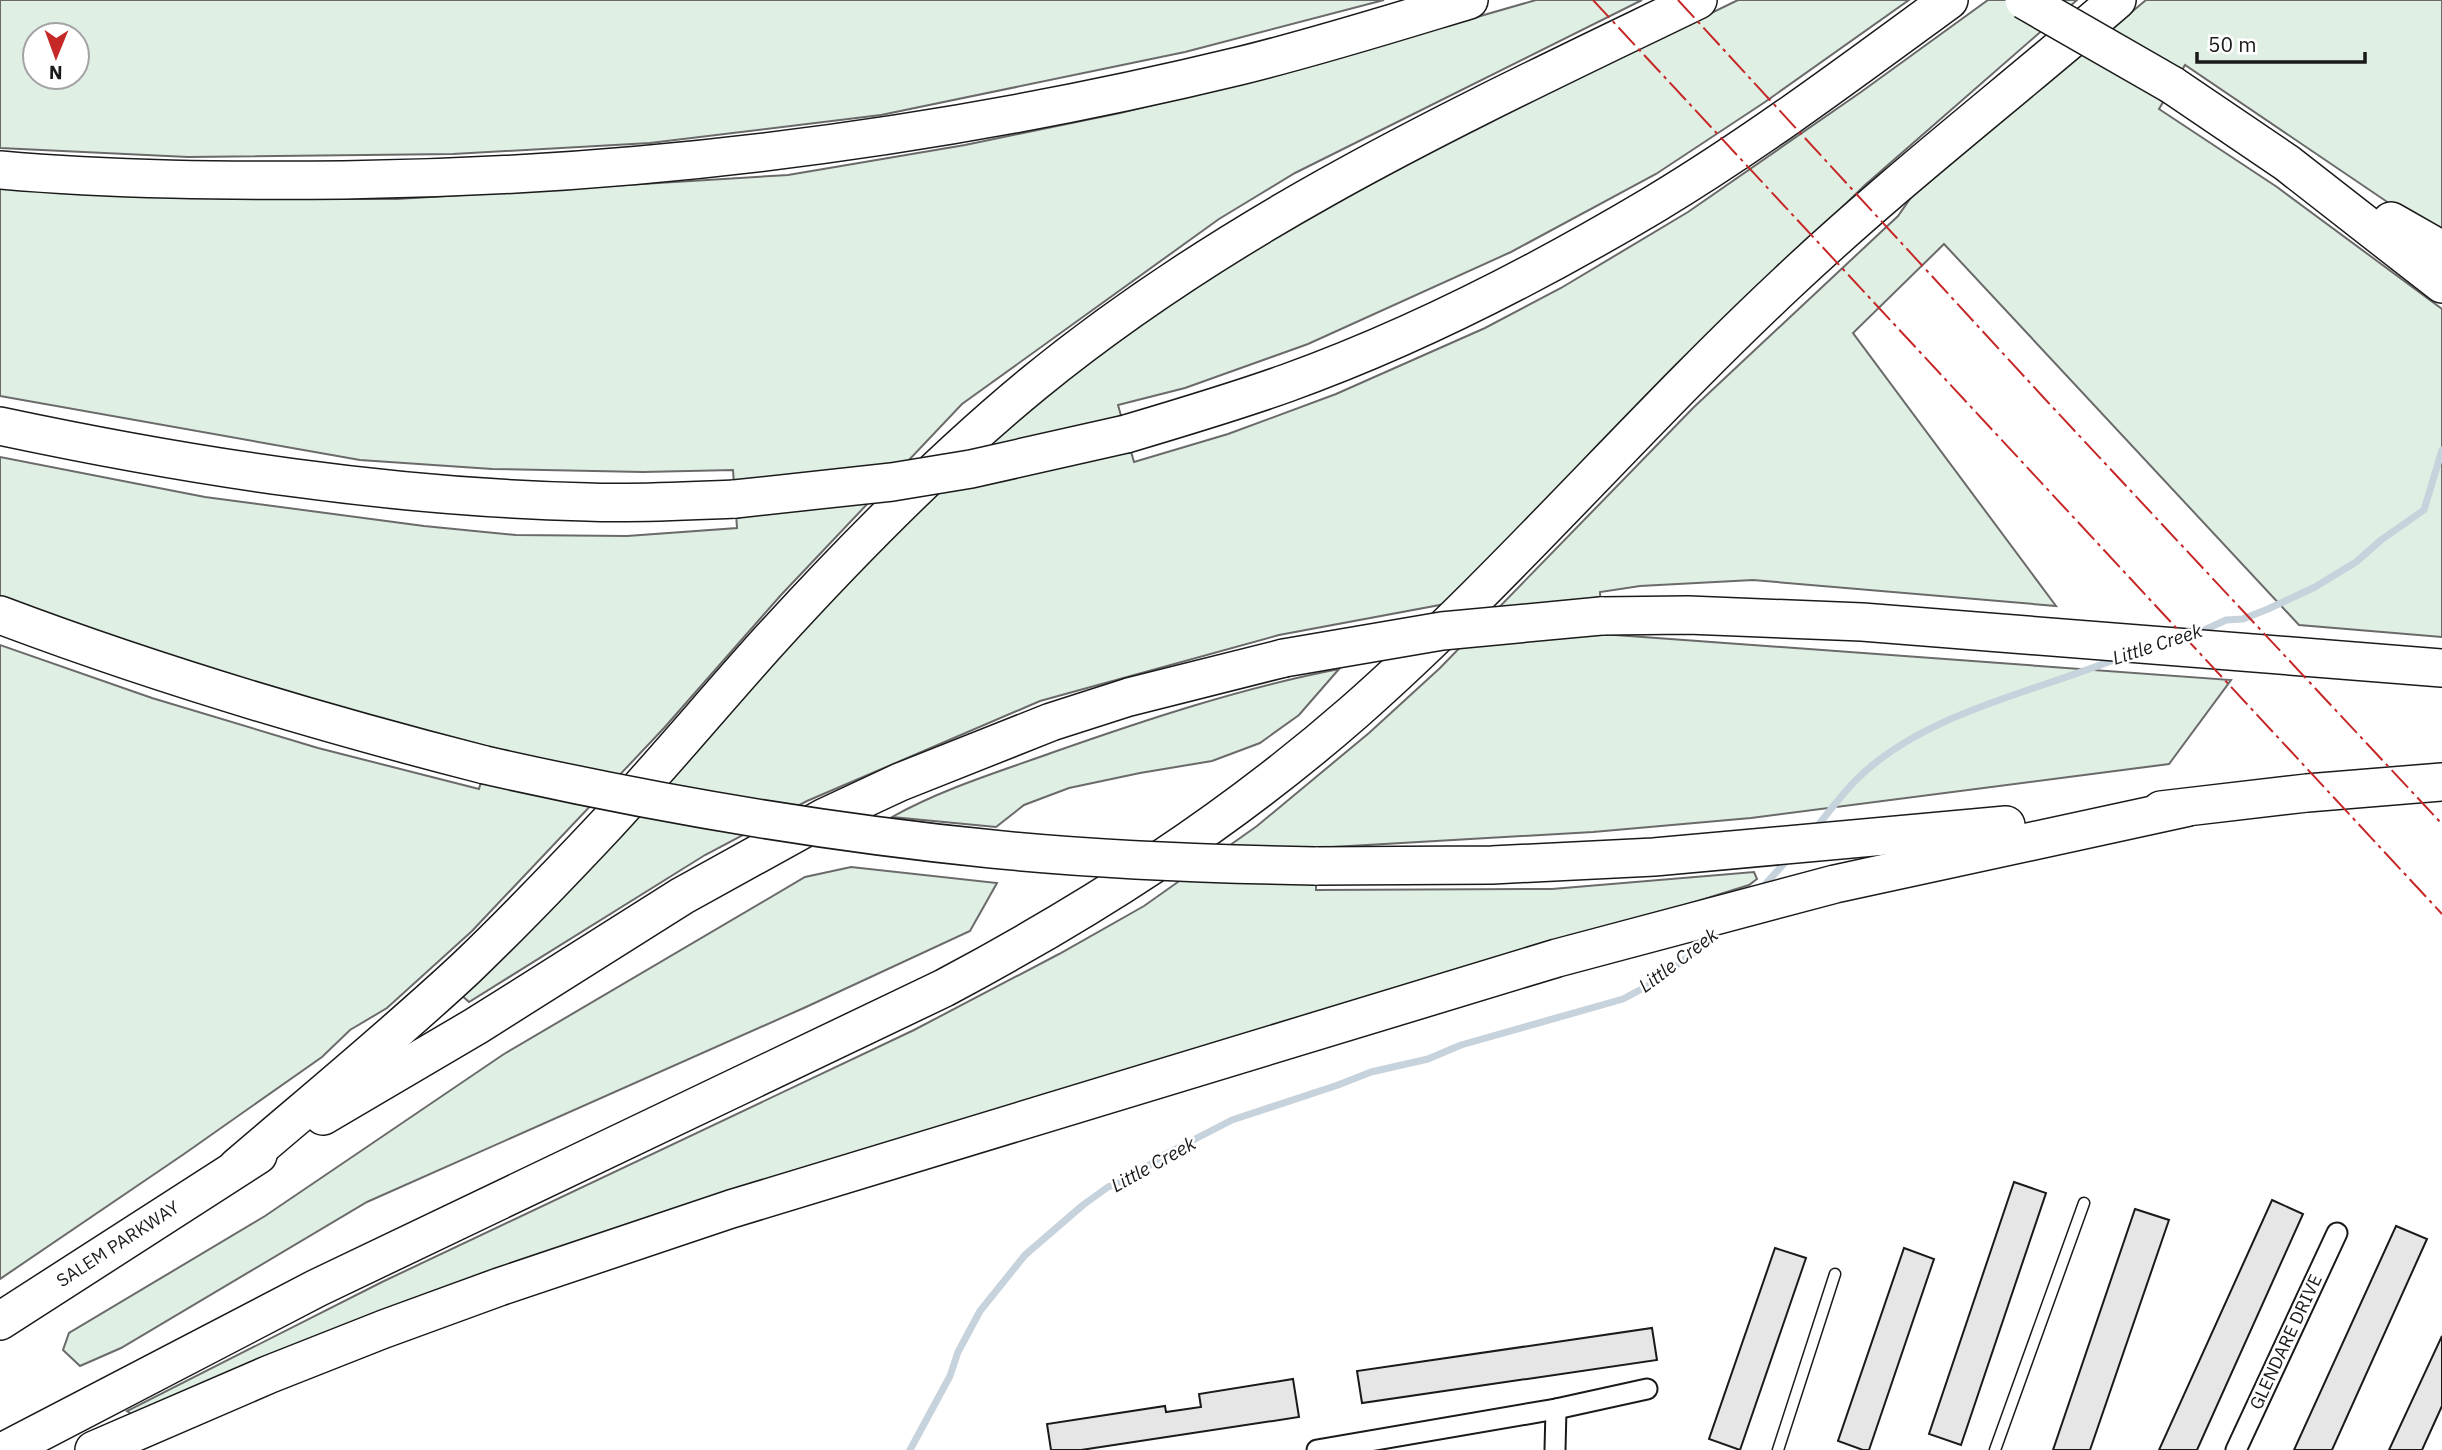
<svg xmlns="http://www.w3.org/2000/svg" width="2442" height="1450" font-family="'IBM Plex Sans',sans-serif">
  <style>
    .green { fill: #e0efe3; stroke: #6a6a6a; stroke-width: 2; fill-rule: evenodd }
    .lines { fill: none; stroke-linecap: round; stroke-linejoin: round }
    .stream { stroke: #c6d2dc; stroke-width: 7 }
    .building { fill: #e6e6e6; stroke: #1a1a1a; stroke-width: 2 }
    .lane-casing { stroke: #1a1a1a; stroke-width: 13 }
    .street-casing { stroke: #1a1a1a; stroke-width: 23 }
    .highway-casing { stroke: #1a1a1a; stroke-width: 40 }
    .lane { stroke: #fff; stroke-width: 10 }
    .street { stroke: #fff; stroke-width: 19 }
    .highway { stroke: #fff; stroke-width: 37 }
    .highway-bridge-casing { stroke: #1a1a1a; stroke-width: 40; stroke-linecap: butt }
    .highway-bridge { stroke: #fff; stroke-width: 37 }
    .power { stroke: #c62828; stroke-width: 2; stroke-dasharray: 24 5 3.5 5; stroke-linecap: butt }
    .labels { text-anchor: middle; stroke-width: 5; stroke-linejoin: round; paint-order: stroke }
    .street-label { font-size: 18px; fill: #1a1a1a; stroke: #fff }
    .water-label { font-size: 19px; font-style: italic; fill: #1a1a1a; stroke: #fff }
  </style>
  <rect width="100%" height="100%" fill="#fff"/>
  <!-- green -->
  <g class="green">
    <path d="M0 0H1384L1185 52 881 115 650 143 453 154 188 157 0 148ZM35 35H77V77H35Z"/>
    <path d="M1536 0H1642L1295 173 1219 219 962 404 781 595 664 728 472 931 387 1008 350 1030 322 1057 184 1154 0 1279V645L152 698 318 748 479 789 490 747 398 724 123 645 0 598V457L205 497 424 526 516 535 627 536 737 528 733 470 643 472 492 469 360 460 0 396V186L232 199H397L788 175 965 145 1120 113 1282 73Z"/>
    <path d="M1738 0H1909L1765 102 1656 174 1511 252 1308 344 1185 388 1118 405 1134 462 1228 434 1336 394 1485 328 1561 288 1688 212 1861 92 1988 0H2077L1865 185 1616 429 1445 604 1279 635 1040 701 807 801 705 855 469 1002 460 994 859 569 1002 429 1156 309 1373 177Z"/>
    <path d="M2146 0H2442V236L2408 216 2185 65 2159 109 2277 187 2442 309V637L2299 625 1944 244 1853 333 2056 606 1753 580 1640 586 1600 592 1602 634 2231 680 2169 764 1751 818 1593 832 1316 848V890L1552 889 1754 872 1757 879 1749 885 415 1303 133 1415 127 1411 382 1282 914 1030 1059 954 1144 906 1257 826 1369 733 1440 668 1694 407 1898 216 1912 196Z"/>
    <path d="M1339 669 1299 715 1260 743 1212 761 1140 773 1069 788 1024 805 996 827 892 817C942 789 998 772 1051 753 1145 720 1241 688 1339 669Z"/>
    <path d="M851 867 997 883 970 931 806 1007 367 1202 121 1348 80 1366 63 1350 69 1333 265 1216 504 1054 805 877Z"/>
  </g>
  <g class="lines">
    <!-- stream -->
    <g class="stream">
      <path d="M2196 634 2226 620 2243 619 2268 609 2315 587 2356 562 2381 540 2424 510 2442 450"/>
      <path d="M1815 829C1829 812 1842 794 1856 780 1924 712 2036 692 2121 657"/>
      <path d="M1759 891 1791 856"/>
      <path d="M910 1450 950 1376 958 1352 980 1311 1025 1255 1083 1205 1108 1187 1127 1180 1166 1154 1232 1120 1338 1085 1371 1072 1428 1059 1461 1045 1623 999 1649 985 1699 949 1718 930"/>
    </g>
  </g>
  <!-- building -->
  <g class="building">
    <path d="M2014 1182 2046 1193 1961 1445 1929 1434Z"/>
    <path d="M2272 1200 2303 1214 2197 1450H2159Z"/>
    <path d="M2135 1209 2169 1220 2090 1450H2053Z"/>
    <path d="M2396 1226 2427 1239 2332 1450H2294Z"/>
    <path d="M1775 1248 1806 1258 1740 1450 1709 1439Z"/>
    <path d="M1904 1248 1934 1259 1869 1450H1863L1838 1441Z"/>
    <path d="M1652 1328 1657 1360 1362 1403 1357 1371Z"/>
    <path d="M2442 1336V1406L2422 1450H2389Z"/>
    <path d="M1293 1379 1299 1417 1081 1450H1051L1047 1424 1165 1406 1166 1412 1201 1407 1199 1394Z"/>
  </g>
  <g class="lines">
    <!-- lane casing -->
    <g class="lane-casing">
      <g id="lane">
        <path d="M1778 1450 1835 1274"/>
        <path d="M1995 1450 2084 1203"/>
      </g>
    </g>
    <!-- street casing -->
    <g class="street-casing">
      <g id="street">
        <path d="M1317 1450 1556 1409 1647 1389"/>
        <path d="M1555 1450 1556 1409"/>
        <path d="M2236 1450 2337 1233"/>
      </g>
    </g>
    <!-- highway casing -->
    <g class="highway-casing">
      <g id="highway">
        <path d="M2172 85 2287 163 2442 284"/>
        <path d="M0 170C114 180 229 181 344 180 646 176 946 137 1239 66 1317 47 1393 23 1469 0"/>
        <path d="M2391 221 2442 250"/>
        <path d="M0 426C193 467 389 497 587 502 636 504 686 501 735 499"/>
        <path d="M1126 434C1180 418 1234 402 1287 383 1415 337 1537 274 1653 205 1756 143 1852 71 1949 0"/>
        <path d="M0 615C159 675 321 723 485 765"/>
        <path d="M1601 616 1688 615 1862 622 2442 668"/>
        <path d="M2161 810 2307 793 2442 782"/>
        <path d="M1315 866 1492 865 1654 857 2006 825"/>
        <path d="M323 1116 476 1026 682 896 825 817 900 782 1051 722 1129 697 1284 658"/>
        <path d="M237 1167C314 1101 392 1037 466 968 514 922 560 874 606 825 662 765 714 702 769 641 852 550 939 461 1034 383 1237 217 1465 113 1698 0"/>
        <path d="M0 1321 258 1155"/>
        <path d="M6 1450 317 1288 944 988C1092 909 1227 823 1354 712 1507 577 1639 421 1788 282 1893 183 2007 95 2117 0"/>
        <path d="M94 1450 270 1374 384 1329 499 1287 731 1209 1557 958 1835 884 2185 808"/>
      </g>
    </g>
    <!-- lane -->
    <use href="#lane" class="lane"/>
    <!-- street -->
    <use href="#street" class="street"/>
    <!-- highway -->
    <use href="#highway" class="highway"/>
    <!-- highway-bridge casing -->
    <g class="highway-bridge-casing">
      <g id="highway-bridge">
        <path d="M2024 0 2172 85"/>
        <path d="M735 499 892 482 971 469 1126 434"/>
        <path d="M1284 658 1442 631 1601 616"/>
        <path d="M485 765C653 803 821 832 992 849 1100 860 1208 864 1315 866"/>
      </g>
    </g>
    <!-- highway-bridge -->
    <use href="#highway-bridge" class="highway-bridge"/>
    <!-- power -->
    <g class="power">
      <path d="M1593 0 2442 914"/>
      <path d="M1678 0 2044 398 2442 824"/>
    </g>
  </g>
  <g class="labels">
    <!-- street labels -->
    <g class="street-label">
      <text transform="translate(118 1244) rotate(-33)" y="6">SALEM PARKWAY</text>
      <text transform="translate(2286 1342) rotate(-65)" y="6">GLENDARE DRIVE</text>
    </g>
    <!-- water labels -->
    <g class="water-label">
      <text transform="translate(2157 644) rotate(-18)" y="7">Little Creek</text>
      <text transform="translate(1678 960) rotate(-37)" y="7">Little Creek</text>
      <text transform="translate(1153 1164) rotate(-29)" y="7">Little Creek</text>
    </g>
  </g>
  <!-- north arrow -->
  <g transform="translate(56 56) rotate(181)"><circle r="33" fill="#ffffff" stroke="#a3a3a3" stroke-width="2"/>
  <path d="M0-5L12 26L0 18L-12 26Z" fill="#c62828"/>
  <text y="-10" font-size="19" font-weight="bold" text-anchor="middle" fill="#1a1a1a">N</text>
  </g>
  <!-- scale -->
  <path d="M2197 52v10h168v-10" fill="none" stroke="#1a1a1a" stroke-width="3.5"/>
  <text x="2208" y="52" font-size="21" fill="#1a1a1a" stroke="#ffffff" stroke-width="5" paint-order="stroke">50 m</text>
</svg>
